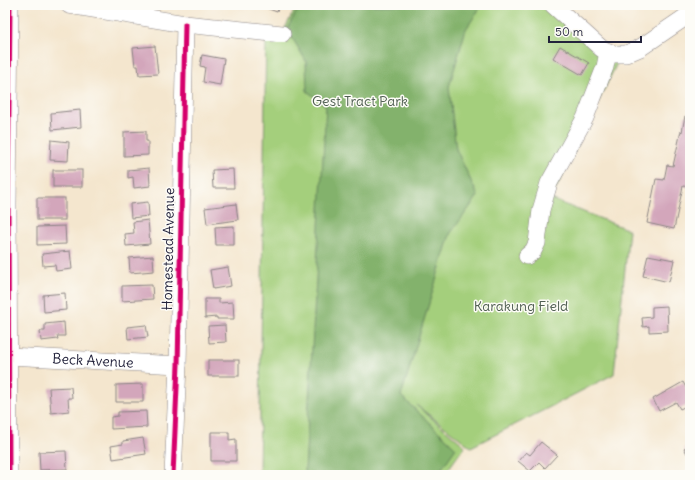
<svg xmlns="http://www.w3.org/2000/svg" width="695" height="480" font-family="Delius,sans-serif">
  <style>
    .green { fill: #a4cf7c; stroke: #63785c }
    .forest { fill: #83b26c; stroke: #526a54 }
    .building { fill: #d3a6bb }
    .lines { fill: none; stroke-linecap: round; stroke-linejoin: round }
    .minor-casing { stroke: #8b8484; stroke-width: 18 }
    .minor { stroke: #fff; stroke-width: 17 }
    .cycleway-casing { stroke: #fdfcf7; stroke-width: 8 }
    .cycleway { stroke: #d6006c; stroke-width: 5 }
    .labels { text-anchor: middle; stroke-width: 3; stroke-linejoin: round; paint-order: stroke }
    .park-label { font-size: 14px; fill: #505f52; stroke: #fdfcf7 }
    .street-label { font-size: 14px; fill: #22223b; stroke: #fdfcf7 }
  </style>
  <rect width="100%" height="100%" fill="#fdfcf7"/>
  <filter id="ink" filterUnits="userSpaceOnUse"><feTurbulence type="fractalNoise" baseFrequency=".025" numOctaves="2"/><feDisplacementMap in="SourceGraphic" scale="8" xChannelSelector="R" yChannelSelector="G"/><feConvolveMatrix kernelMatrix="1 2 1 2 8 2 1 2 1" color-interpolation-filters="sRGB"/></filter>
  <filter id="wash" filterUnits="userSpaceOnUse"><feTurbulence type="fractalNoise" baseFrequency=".012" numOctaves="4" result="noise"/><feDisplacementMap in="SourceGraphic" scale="16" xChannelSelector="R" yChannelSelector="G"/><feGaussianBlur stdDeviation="0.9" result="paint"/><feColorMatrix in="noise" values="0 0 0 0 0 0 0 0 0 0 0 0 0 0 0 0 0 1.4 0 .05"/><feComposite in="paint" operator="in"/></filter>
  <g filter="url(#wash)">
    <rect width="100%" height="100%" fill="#f4e6ce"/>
    <!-- green -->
    <path class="green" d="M297 5H546L617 63 551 199 629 230 614 374 558 403 471 447 416 405 465 446 444 475H259L266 33 282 34Z"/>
    <!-- forest -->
    <path class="forest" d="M300 5H482L466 29 449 87 456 149 478 196 450 234 401 396 456 448 437 475H306L305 470 326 106 307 91 306 61 287 29Z"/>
    <g id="blocks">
      <!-- building -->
      <g class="building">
        <path d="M233 5H244L243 8Z"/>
        <path d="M258 5H279L277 12Z"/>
        <path d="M155 46 158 74 139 75 138 66H135L133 48Z"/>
        <path d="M560 46 589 63 582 75 553 58Z"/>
        <path d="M202 55 224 59 220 85 203 82 205 67 200 66Z"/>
        <path d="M80 110 81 127 52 130 51 113Z"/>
        <path d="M685 116 690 117V187L683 186 674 229 647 223 656 179 664 180 667 165 673 166 681 131 682 132Z"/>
        <path d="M146 131V141H148V155L124 156V132Z"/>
        <path d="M51 140 69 142 68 161 50 160Z"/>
        <path d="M149 168 150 186 134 188 133 177 128 178V170Z"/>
        <path d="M233 169 234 188H213L212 170Z"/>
        <rect x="53" y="170" width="29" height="17"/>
        <rect x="37" y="198" width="28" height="22"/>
        <path d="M148 202 149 216 131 218 130 204Z"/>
        <path d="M236 204 238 220 207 224 205 208Z"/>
        <path d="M148 220 150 244 126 246 125 234 134 233 133 222Z"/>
        <path d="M65 226 66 244 37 245V227Z"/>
        <path d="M234 226V245H216L215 227Z"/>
        <path d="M70 251 72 269 56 271 55 265 43 266 42 254Z"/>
        <path d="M648 255 674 260 669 282 643 276Z"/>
        <path d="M153 256 154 271 130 273 129 258Z"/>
        <path d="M228 267 231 286 213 289 210 270Z"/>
        <path d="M152 285 153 299 122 301V286Z"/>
        <path d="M65 293 66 310 44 312 43 295Z"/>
        <path d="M205 299H219V303L233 302 234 319H217V317L205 318Z"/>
        <path d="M667 306 668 331 649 332V326L643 327 642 318 652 317V307Z"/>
        <path d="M64 322 65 336H57L58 339 41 341 40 331H45V324Z"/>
        <path d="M146 325 148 337 128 339 127 327Z"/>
        <path d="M225 325 226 342 209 343 208 326Z"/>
        <rect x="208" y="360" width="31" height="16"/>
        <path d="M683 382 690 395V404L680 409 676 402 659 411 653 399Z"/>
        <path d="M143 384V402H116V385Z"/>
        <path d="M71 387 72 398H68L69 411 51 413 49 388Z"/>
        <path d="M146 411 147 427 111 429V417L118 416V412Z"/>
        <path d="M211 432H229V440L236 439V461H211Z"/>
        <path d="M143 438 146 454 113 459 111 446 123 444V441Z"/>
        <path d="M541 442 557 455 545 468 539 462 530 471 518 461 526 452 530 455Z"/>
        <path d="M690 445V459L684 448Z"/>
        <path d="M66 451 67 469 40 470 39 452Z"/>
      </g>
    </g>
  </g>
  <g filter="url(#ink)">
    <use href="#blocks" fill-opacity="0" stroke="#8b8484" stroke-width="1"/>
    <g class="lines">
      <!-- minor casing -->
      <g class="minor-casing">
        <g id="minor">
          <path d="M69 5 185 24 282 34"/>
          <path d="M553 5 602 49 614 54H626L640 48 690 14"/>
          <path d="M527 256 533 251 537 243 541 210 549 183 585 118 605 67 608 52"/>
          <path id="s1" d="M9 356 178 365"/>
          <path d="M9 475 8 205 10 5"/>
          <path d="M173 475 178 365 185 24"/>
        </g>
      </g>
      <!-- minor -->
      <use href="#minor" class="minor"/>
      <!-- cycleway casing -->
      <g class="cycleway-casing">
        <g id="cycleway">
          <path d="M9 475 8 205 10 5"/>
          <path d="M173 475 178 365 185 24"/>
        </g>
      </g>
      <!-- cycleway -->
      <use href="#cycleway" class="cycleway"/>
    </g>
  </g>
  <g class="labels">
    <!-- park labels -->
    <g class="park-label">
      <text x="360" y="106">Gest Tract Park</text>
      <text x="521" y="311">Karakung Field</text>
    </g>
    <!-- street labels -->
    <g class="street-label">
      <text transform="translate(168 249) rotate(-89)" y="5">Homestead Avenue</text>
      <text dy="5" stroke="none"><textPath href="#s1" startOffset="84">Beck Avenue</textPath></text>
    </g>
  </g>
  <!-- margin -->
  <rect width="695" height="480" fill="none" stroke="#fdfcf7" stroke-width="20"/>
  <!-- scale -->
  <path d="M549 36v6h92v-6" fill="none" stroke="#22223b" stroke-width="2"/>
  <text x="555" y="36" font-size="12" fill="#22223b" stroke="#fdfcf7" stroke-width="3" paint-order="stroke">50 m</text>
</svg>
